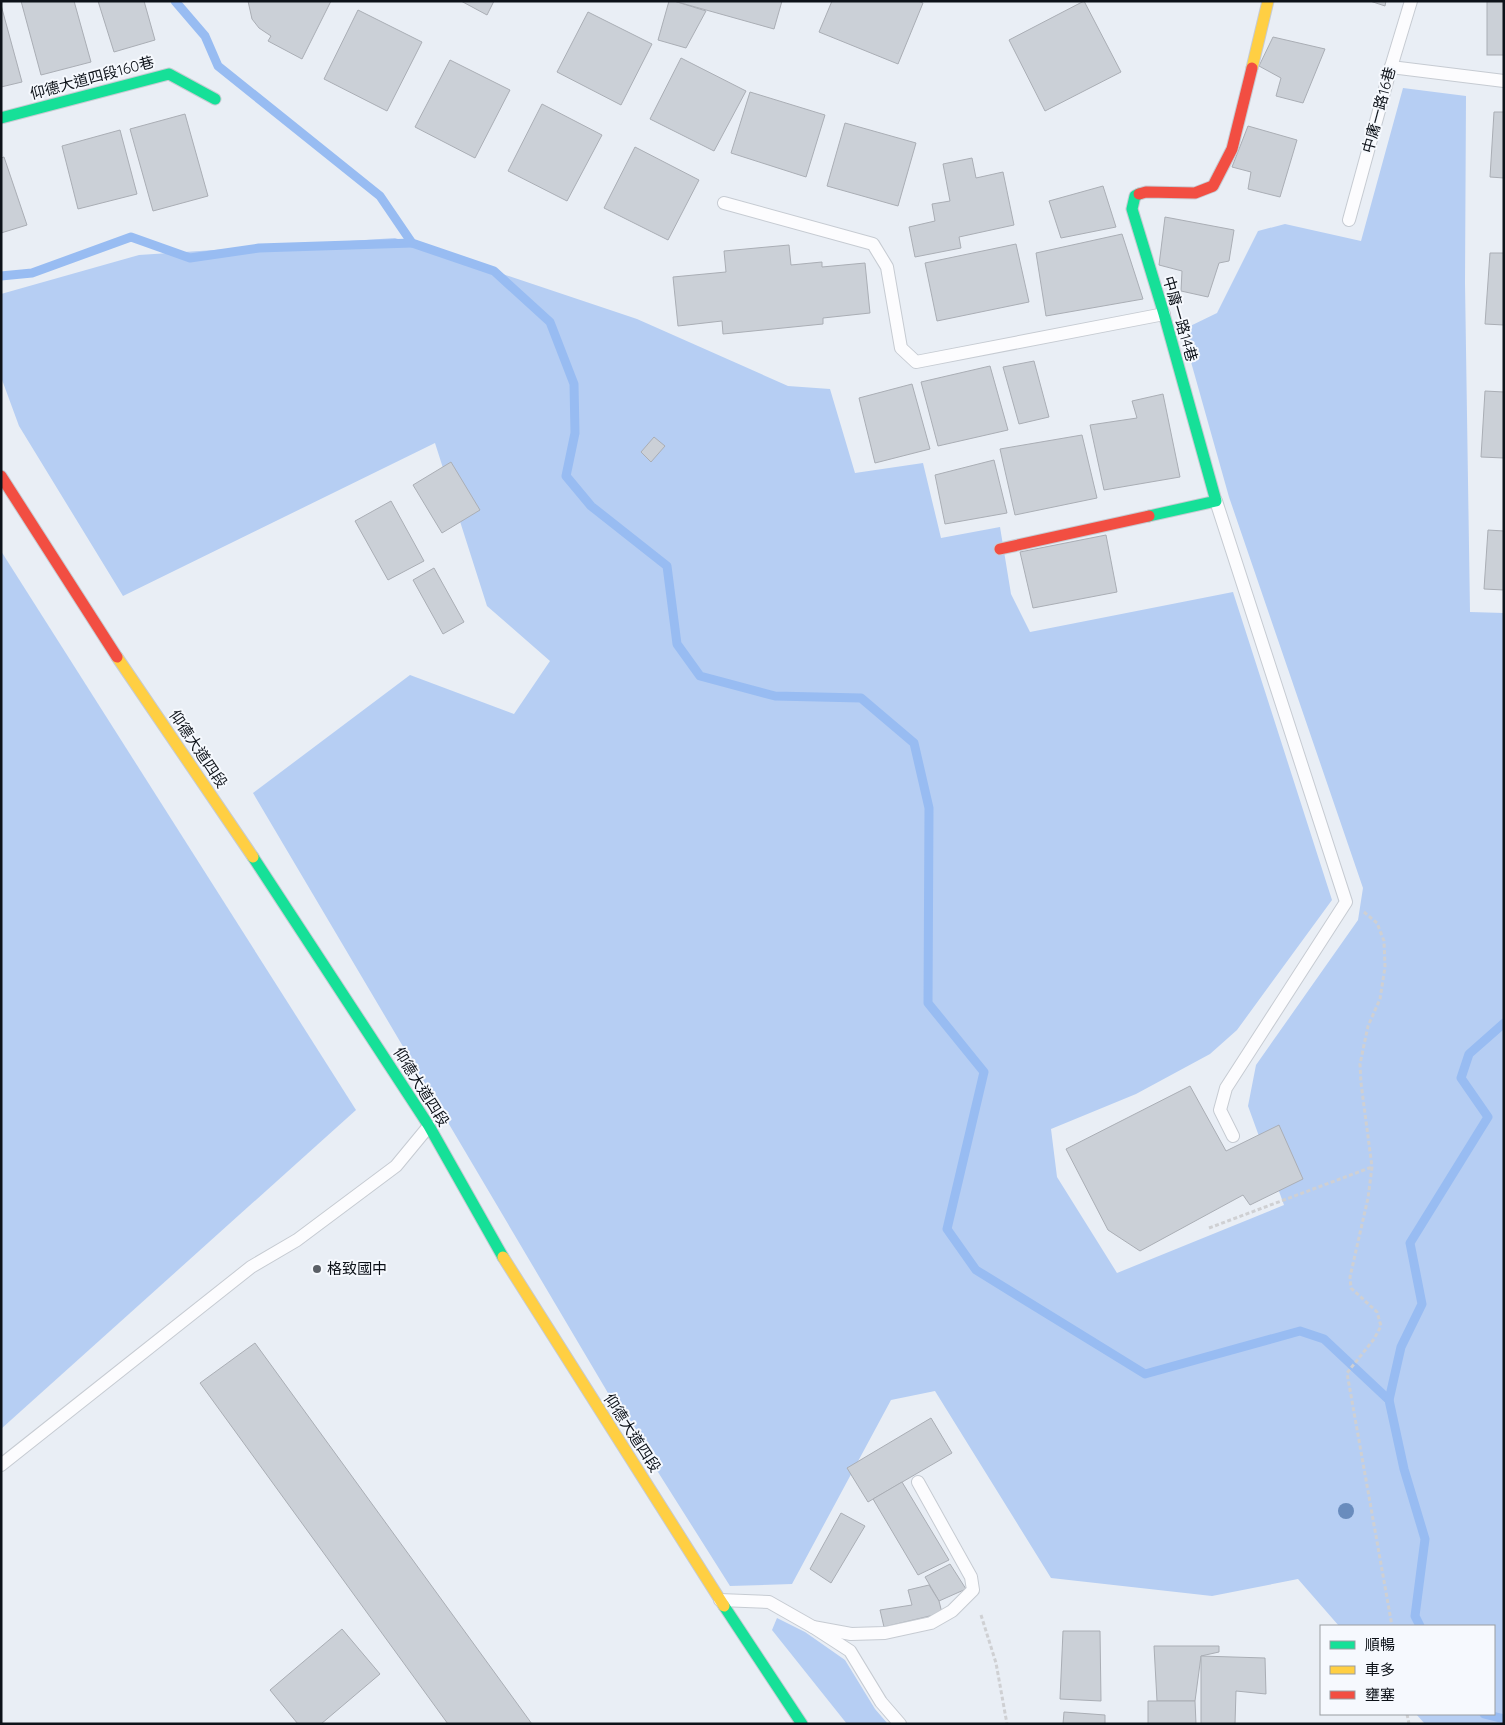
<svg xmlns="http://www.w3.org/2000/svg" width="1505" height="1725" font-family="Quicksand,'Noto Sans TC',sans-serif">
  <style>
    .forest { fill: #b6cef3 }
    .lines { fill: none; stroke-linecap: round; stroke-linejoin: round }
    .stream { stroke: #98bcf2; stroke-width: 9 }
    .building { fill: #cbd0d7; stroke: #aaaeb5 }
    .lane-casing { stroke: #c6cbd2; stroke-width: 14 }
    .fast-casing { stroke: #c6cbd2; stroke-width: 13 }
    .slow-casing { stroke: #c6cbd2; stroke-width: 13 }
    .jam-casing { stroke: #c6cbd2; stroke-width: 13 }
    .path { stroke: #cfd0d3; stroke-width: 3; stroke-dasharray: 4 2.5; stroke-linecap: butt }
    .lane { stroke: #fcfcfe; stroke-width: 12 }
    .fast { stroke: #16e098; stroke-width: 11 }
    .slow { stroke: #ffcf43; stroke-width: 11 }
    .jam { stroke: #f24e42; stroke-width: 11 }
    .tree { fill: #698cbd }
    .poi-dot { fill: #5a5f66; stroke: #f6f9fe; stroke-width: 2 }
    .labels { text-anchor: middle; stroke-width: 4; stroke-linejoin: round; paint-order: stroke }
    .street-label { font-size: 15px; fill: #0d1219; stroke: #f6f9fe }
    .poi-label { font-size: 15px; fill: #0d1219; stroke: #f6f9fe; text-anchor: start }
  </style>
  <rect width="100%" height="100%" fill="#e9eef5"/>
  <!-- forest -->
  <g class="forest">
    <path d="M1403 88 1466 96 1465 283 1470 612 1504 613V1724H1425L1416 1714H1494V1626H1339L1298 1579 1212 1596 1051 1578 935 1391 891 1400 792 1584 730 1586 608 1393 253 793 410 675 514 714 550 661 487 606 435 443 123 596 19 426 1 377V294L139 255 395 238 637 319 788 386 830 389 855 473 923 463 941 538 1000 527 1011 594 1030 632 1233 592 1332 900 1237 1030 1210 1054 1136 1094 1051 1129 1057 1177 1117 1273 1284 1205 1248 1106 1256 1065 1358 920 1363 888 1229 497 1182 330 1217 313 1258 231 1285 224 1361 241Z"/>
    <path d="M1 551 356 1110 1 1429Z"/>
    <path d="M777 1618 805 1632 845 1660 875 1709 888 1724H847L772 1630Z"/>
  </g>
  <g class="lines">
    <!-- stream -->
    <g class="stream">
      <path d="M175 1 205 36 218 66 380 196 412 243 494 271 550 322 574 384 575 433 566 476 591 506 667 566 677 644 700 676 775 696 861 698 914 743 929 808 928 1003 984 1072 947 1229 976 1270 1145 1374 1300 1331 1324 1339 1389 1400 1404 1469 1425 1539 1415 1616 1420 1626"/>
      <path d="M1 276 32 273 131 237 190 258 259 248 412 243"/>
      <path d="M1389 1400 1401 1347 1422 1304 1410 1243 1488 1117 1461 1078 1469 1054 1504 1023"/>
      <path d="M1484 1714 1504 1719"/>
    </g>
  </g>
  <!-- building -->
  <g class="building">
    <path d="M21 1H74L91 62 41 75Z"/>
    <path d="M98 1H144L155 40 114 52Z"/>
    <path d="M248 1H331L302 59 268 41 271 36 259 28 252 19Z"/>
    <path d="M461 1H494L487 15Z"/>
    <path d="M669 1H674L706 11 686 48 658 40Z"/>
    <path d="M674 1H782L774 29Z"/>
    <path d="M832 1H918L923 3 898 64 819 32Z"/>
    <path d="M1084 1 1121 72 1045 111 1009 40Z"/>
    <path d="M1370 1H1386L1385 6Z"/>
    <rect x="1487" y="1" width="17" height="54"/>
    <path d="M1 5 22 82 1 87Z"/>
    <path d="M358 10 422 42 387 111 324 79Z"/>
    <path d="M588 12 652 44 621 105 557 72Z"/>
    <path d="M1273 37 1325 49 1303 103 1276 96 1281 78 1259 66Z"/>
    <path d="M681 58 746 91 714 151 650 119Z"/>
    <path d="M450 60 510 90 475 158 415 127Z"/>
    <path d="M750 92 825 115 806 177 731 153Z"/>
    <path d="M542 104 602 135 567 201 508 171Z"/>
    <path d="M1494 112H1504V178L1490 177Z"/>
    <path d="M185 114 208 196 153 211 130 129Z"/>
    <path d="M845 123 916 143 898 206 827 186Z"/>
    <path d="M1248 126 1297 140 1280 197 1248 189 1251 172 1232 167Z"/>
    <path d="M120 130 137 194 78 209 62 146Z"/>
    <path d="M635 147 699 180 668 240 604 208Z"/>
    <path d="M4 157 27 225 1 233V158Z"/>
    <path d="M972 158 976 178 1003 172 1014 225 959 237 961 248 915 257 909 227 935 221 932 204 950 201 943 164Z"/>
    <path d="M1103 186 1116 227 1061 238 1049 201Z"/>
    <path d="M1165 217 1234 230 1229 261 1219 263 1208 297 1181 291 1182 271 1159 265Z"/>
    <path d="M1122 234 1143 299 1046 316 1036 253Z"/>
    <path d="M1016 244 1029 302 937 321 925 263Z"/>
    <path d="M789 245 791 265 822 262V267L865 263 870 313 823 318V324L723 334 722 321 678 326 673 277 726 272 724 251Z"/>
    <path d="M1490 253H1504V325L1485 324Z"/>
    <path d="M1034 361 1049 417 1019 424 1003 367Z"/>
    <path d="M990 366 1008 430 938 446 921 382Z"/>
    <path d="M912 384 930 449 875 463 859 398Z"/>
    <path d="M1485 391 1504 392V458L1481 457Z"/>
    <path d="M1163 394 1180 477 1104 490 1090 425 1137 418 1132 401Z"/>
    <path d="M1082 435 1097 498 1015 515 1000 449Z"/>
    <path d="M654 437 665 446 651 462 641 452Z"/>
    <path d="M994 460 1007 513 945 524 935 475Z"/>
    <path d="M451 462 480 510 442 533 413 485Z"/>
    <path d="M391 501 424 561 388 580 355 521Z"/>
    <path d="M1488 530 1504 531V590L1484 589Z"/>
    <path d="M1106 535 1117 592 1033 608 1020 552Z"/>
    <path d="M434 568 464 622 443 634 413 580Z"/>
    <path d="M1190 1086 1226 1151 1279 1125 1303 1179 1250 1205 1243 1195 1140 1251 1108 1230 1066 1149Z"/>
    <path d="M255 1343 532 1724H448L200 1383Z"/>
    <path d="M931 1418 952 1453 868 1502 847 1468Z"/>
    <path d="M902 1482 949 1560 918 1575 873 1499Z"/>
    <path d="M841 1513 865 1526 831 1583 810 1569Z"/>
    <path d="M950 1564 966 1589 939 1601 925 1577Z"/>
    <path d="M929 1585 939 1601 942 1613 884 1627 880 1610 912 1605 908 1590Z"/>
    <path d="M342 1629 380 1674 321 1724H298L270 1690Z"/>
    <path d="M1063 1631H1100L1101 1701 1060 1699Z"/>
    <path d="M1154 1646H1219V1652L1201 1656 1195 1701H1157Z"/>
    <path d="M1201 1656 1265 1658 1266 1694 1236 1691 1235 1724H1201Z"/>
    <path d="M1148 1701H1195L1196 1724H1148Z"/>
    <path d="M1064 1712 1105 1715V1724H1063Z"/>
  </g>
  <g class="lines">
    <!-- lane casing -->
    <g class="lane-casing">
      <g id="lane">
        <path d="M1391 67 1504 81"/>
        <path d="M724 203 873 244 887 267 901 348 916 362 1164 314"/>
        <path d="M1349 220 1391 67 1411 1"/>
        <path d="M1216 501 1346 902 1226 1088 1220 1110 1233 1136"/>
        <path d="M1 1465 251 1267 297 1240 396 1166 429 1126"/>
        <path d="M720 1600 769 1602 813 1627 850 1651 881 1702 900 1724"/>
        <path d="M813 1627 851 1634 885 1633 931 1623 952 1611 973 1590 971 1577 918 1482"/>
      </g>
    </g>
    <!-- fast casing -->
    <g class="fast-casing">
      <g id="fast">
        <path d="M1 118 169 74 215 99"/>
        <path d="M1139 194 1135 196 1132 209 1164 314 1216 501 1149 516"/>
        <path d="M253 857 429 1126 503 1257"/>
        <path d="M724 1606 802 1724"/>
      </g>
    </g>
    <!-- slow casing -->
    <g class="slow-casing">
      <g id="slow">
        <path d="M1252 68 1268 1"/>
        <path d="M117 657 253 857"/>
        <path d="M503 1257 724 1606"/>
      </g>
    </g>
    <!-- jam casing -->
    <g class="jam-casing">
      <g id="jam">
        <path d="M1139 194 1146 192 1195 193 1213 186 1232 149 1252 68"/>
        <path d="M1 476 117 657"/>
        <path d="M1000 549 1149 516"/>
      </g>
    </g>
    <!-- path -->
    <g class="path">
      <path d="M1364 912 1377 923 1384 941 1385 967 1380 999 1368 1026 1360 1064 1361 1083 1372 1167 1368 1198 1350 1277 1351 1288 1377 1312 1381 1326 1374 1339 1347 1373 1392 1626"/>
      <path d="M1209 1228 1372 1167"/>
      <path d="M981 1615 996 1663 1007 1724"/>
      <path d="M1407 1714 1409 1724"/>
    </g>
    <!-- lane -->
    <use href="#lane" class="lane"/>
    <!-- fast -->
    <use href="#fast" class="fast"/>
    <!-- slow -->
    <use href="#slow" class="slow"/>
    <!-- jam -->
    <use href="#jam" class="jam"/>
  </g>
  <!-- trees -->
  <circle class="tree" cx="1346" cy="1511" r="8"/>
  <!-- markers -->
  <circle class="poi-dot" cx="317" cy="1269" r="5"/>
  <g class="labels">
    <!-- street labels -->
    <g class="street-label">
      <text transform="translate(92 78) rotate(-15)" y="5">仰德大道四段160巷</text>
      <text transform="translate(1379 110) rotate(-75)" y="5">中庸一路16巷</text>
      <text transform="translate(1180 319) rotate(74)" y="5">中庸一路14巷</text>
      <text transform="translate(198 749) rotate(56)" y="5">仰德大道四段</text>
      <text transform="translate(421 1087) rotate(58)" y="5">仰德大道四段</text>
      <text transform="translate(632 1433) rotate(57)" y="5">仰德大道四段</text>
    </g>
    <!-- poi labels -->
    <g class="poi-label">
      <text x="327" y="1274">格致國中</text>
    </g>
  </g>
  <!-- border -->
  <rect width="1505" height="1725" fill="none" stroke="#0d1219" stroke-width="5"/>
  <!-- legend -->
  <rect x="1320" y="1625" width="175" height="90" fill="#f6f9fe" stroke="#999da2"/>
  <rect x="1330" y="1641" width="25" height="8" fill="#16e098" stroke="#999da2"/>
  <text x="1365" y="1650" font-size="15" fill="#0d1219">順暢</text>
  <rect x="1330" y="1666" width="25" height="8" fill="#ffcf43" stroke="#999da2"/>
  <text x="1365" y="1675" font-size="15" fill="#0d1219">車多</text>
  <rect x="1330" y="1691" width="25" height="8" fill="#f24e42" stroke="#999da2"/>
  <text x="1365" y="1700" font-size="15" fill="#0d1219">壅塞</text>
</svg>
